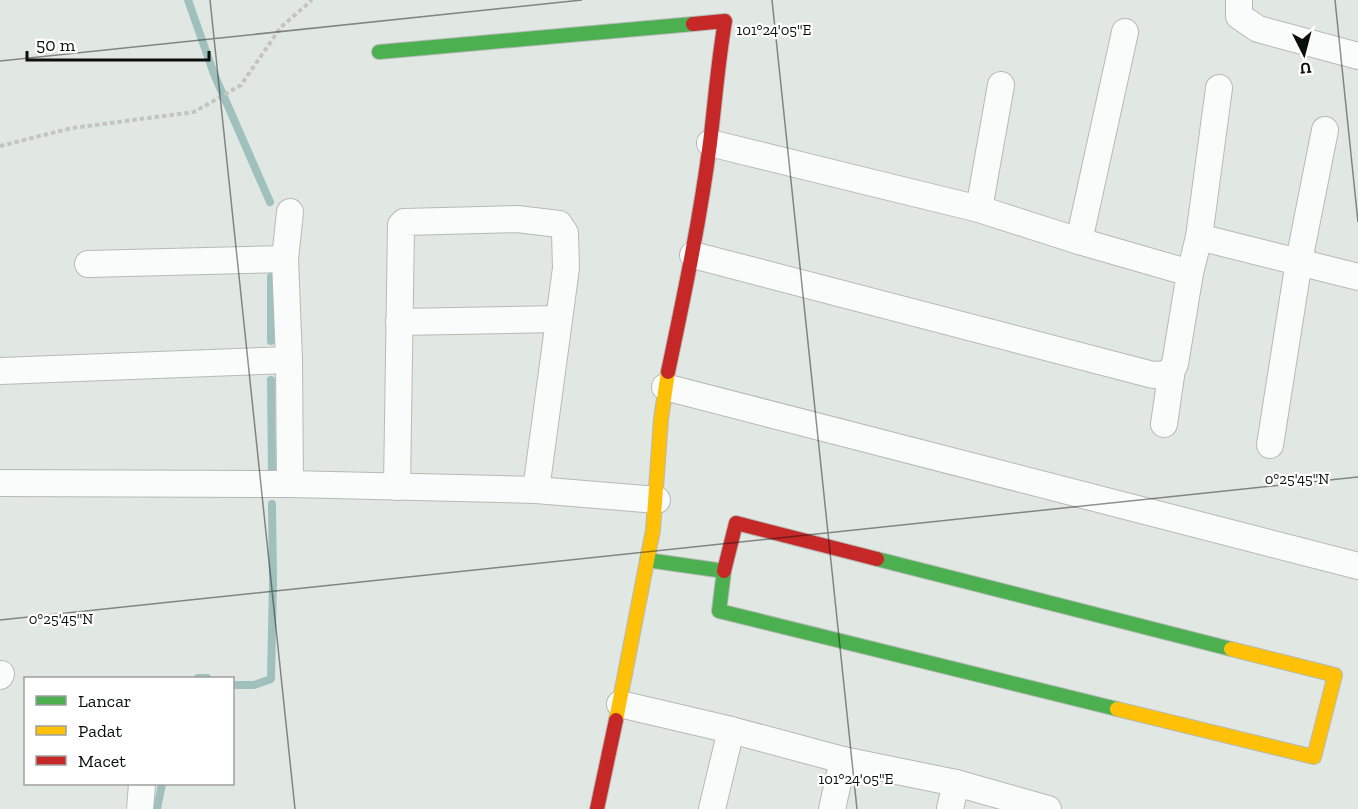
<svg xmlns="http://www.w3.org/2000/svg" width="1358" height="809" font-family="'Zilla Slab',serif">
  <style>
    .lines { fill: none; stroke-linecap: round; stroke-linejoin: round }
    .stream { stroke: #9fc0bd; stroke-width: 8 }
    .street-casing { stroke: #b6bab6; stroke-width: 28 }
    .fast-casing { stroke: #b6bab6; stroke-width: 16 }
    .slow-casing { stroke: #b6bab6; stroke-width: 16 }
    .jam-casing { stroke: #b6bab6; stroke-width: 16 }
    .path { stroke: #c3c5c4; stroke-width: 4; stroke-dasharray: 4.5 3; stroke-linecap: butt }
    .street { stroke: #fafbfb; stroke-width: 26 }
    .fast { stroke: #4caf50; stroke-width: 14 }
    .slow { stroke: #ffc107; stroke-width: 14 }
    .jam { stroke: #c62828; stroke-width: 14 }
    .ticks { fill: none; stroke: #0c100d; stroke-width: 1.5; stroke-opacity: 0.45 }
    .ticks-label { font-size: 15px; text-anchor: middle; fill: #0c100d; stroke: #fff; stroke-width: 4.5; stroke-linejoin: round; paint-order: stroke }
  </style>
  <rect width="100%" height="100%" fill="#e1e7e2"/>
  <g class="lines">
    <!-- stream -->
    <g class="stream">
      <path d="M188 0 214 74 270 202"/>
      <path d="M271 277V341"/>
      <path d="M271 380 272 475"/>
      <path d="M198 678H207"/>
      <path d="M232 685H254L271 679 273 581 272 504"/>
      <path d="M157 809 162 784"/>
    </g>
    <!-- street casing -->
    <g class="street-casing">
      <g id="street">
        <path d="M1239 0V16L1258 29 1358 56"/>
        <path d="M979 209 1001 85"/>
        <path d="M1199 237 1219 88"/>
        <path d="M1079 241 1125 32"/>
        <path d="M693 255 1153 375 1169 374 1175 364 1190 273 1079 241 979 209 710 143"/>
        <path d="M88 264 285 259"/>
        <path d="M1190 273 1199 237 1358 277"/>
        <path d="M399 322 558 319"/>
        <path d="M0 371 289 360"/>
        <path d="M665 387 1358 566"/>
        <path d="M1164 424 1172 369"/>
        <path d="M1270 445 1299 261 1325 130"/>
        <path d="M0 483 290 484 536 490 657 500"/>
        <path d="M290 484 289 360 285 259 290 212"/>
        <path d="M397 487 401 225 404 222 517 219 559 224 565 233 566 268 536 490"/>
        <path d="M0 676 1 674"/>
        <path d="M620 704 731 730 843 760 956 783 1048 809"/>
        <path d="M140 809 142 784"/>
        <path d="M712 809 731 730"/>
        <path d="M832 809 843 760"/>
        <path d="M950 809 956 783"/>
      </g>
    </g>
    <!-- fast casing -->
    <g class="fast-casing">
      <g id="fast">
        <path d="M379 52 693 24"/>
        <path d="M877 559 1231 649"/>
        <path d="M647 560 724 571 719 611 1117 709"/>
      </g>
    </g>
    <!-- slow casing -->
    <g class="slow-casing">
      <g id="slow">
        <path d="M1117 709 1314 757 1335 675 1231 649"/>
        <path d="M616 720 653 530 661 419 668 372"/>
      </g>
    </g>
    <!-- jam casing -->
    <g class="jam-casing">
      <g id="jam">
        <path d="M668 372C684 296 700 220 710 143 715 102 718 62 725 21L693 24"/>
        <path d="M724 571 736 523 877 559"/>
        <path d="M597 809 616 720"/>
      </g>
    </g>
    <!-- path -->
    <path class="path" d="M0 146 72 128 194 112 241 85 281 27 312 0"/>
    <!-- street -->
    <use href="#street" class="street"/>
    <!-- fast -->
    <use href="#fast" class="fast"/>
    <!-- slow -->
    <use href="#slow" class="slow"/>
    <!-- jam -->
    <use href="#jam" class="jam"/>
  </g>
  <!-- ticks -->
  <path class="ticks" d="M210 0 295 809M772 0 857 809M1335 0 1358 222M0 61 582 0M0 620 1358 477"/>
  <g class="ticks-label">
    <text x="774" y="35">101°24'05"E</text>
    <text x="1297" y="484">0°25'45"N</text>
    <text x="61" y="624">0°25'45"N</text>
    <text x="856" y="784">101°24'05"E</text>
  </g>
  <!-- legend -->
  <rect x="24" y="677" width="210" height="108" fill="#ffffff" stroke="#9e9f9e" stroke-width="1.5"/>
  <rect x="36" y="696" width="30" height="9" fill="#4caf50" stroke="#9e9f9e" stroke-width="1.5"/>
  <text x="78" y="707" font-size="18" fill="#0c100d">Lancar</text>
  <rect x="36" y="726" width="30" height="9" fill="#ffc107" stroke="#9e9f9e" stroke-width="1.5"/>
  <text x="78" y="737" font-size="18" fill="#0c100d">Padat</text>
  <rect x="36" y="756" width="30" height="9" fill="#c62828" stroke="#9e9f9e" stroke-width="1.5"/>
  <text x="78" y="767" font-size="18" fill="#0c100d">Macet</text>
  <!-- north arrow -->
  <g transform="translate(1304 54) rotate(174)" stroke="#ffffff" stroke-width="4.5" paint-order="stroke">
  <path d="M0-4.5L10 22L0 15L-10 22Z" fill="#0c100d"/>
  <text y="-9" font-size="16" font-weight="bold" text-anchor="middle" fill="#0c100d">U</text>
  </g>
  <!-- scale -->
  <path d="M27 51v9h182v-9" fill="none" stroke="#0c100d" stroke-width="3"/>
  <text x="36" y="51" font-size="18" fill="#0c100d" stroke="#ffffff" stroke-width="4.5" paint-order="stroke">50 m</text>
</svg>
